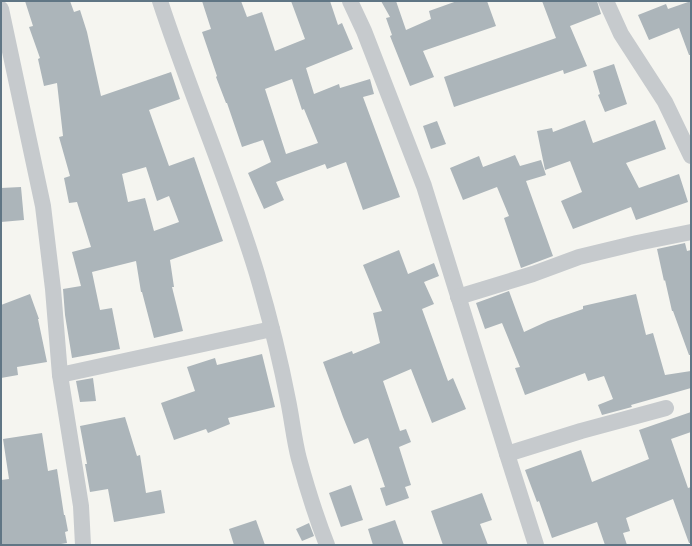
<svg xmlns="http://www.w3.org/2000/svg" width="692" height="546" font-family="'Open Sans',sans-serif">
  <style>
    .building { fill: #acb5ba; fill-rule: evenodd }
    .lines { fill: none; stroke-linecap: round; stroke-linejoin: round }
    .minor { stroke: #c6cacd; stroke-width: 16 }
  </style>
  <rect width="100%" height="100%" fill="#f5f5f0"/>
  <!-- building -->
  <g class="building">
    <path d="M25 1H70L74 12 80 10 87 32 101 96 171 72 180 99 149 110 169 166 194 157 223 241 170 260 174 287H172L183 331 154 338 142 292H141L136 261 92 272 100 310 112 308 120 349 72 358 65 315 63 289 81 286 72 252 91 247 77 202 69 203 64 178 70 176 59 137 63 136 57 83 44 86 38 59 40 58 29 27 33 26ZM146 167 157 201 169 196 179 222 154 231 145 198 128 202 122 174Z"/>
    <path d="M202 1H241L247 17 262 12 275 51 305 39 291 1H330L338 25 342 23 353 49 306 68 314 94 339 84 340 88 370 79 374 94 363 97 400 197 363 210 346 162 327 169 325 164 276 182 284 200 264 209 248 173 271 162 263 140 242 147 227 103H226L216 77 217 76 202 32 211 29ZM292 79 302 110 304 109 318 143 286 154 265 89Z"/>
    <path d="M381 1H396L406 30 431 19 429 11 457 1H487L496 26 423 51 434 77 410 86 390 36 392 35 386 18 390 17Z"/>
    <path d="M542 1H597L601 14 570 26 587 66 564 74 563 70 454 107 444 77 556 38Z"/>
    <path d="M691 1V55H689L679 28 649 40 638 15 666 4 668 9Z"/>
    <path d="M614 64 627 104 605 112 598 95 600 94 593 71Z"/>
    <path d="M585 120 593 143 655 120 666 149 626 163 639 188 679 174 688 202 636 220 631 207 573 229 561 201 582 192 570 161 545 170 537 131 552 128 553 132Z"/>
    <path d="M437 121 446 144 431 149 423 126Z"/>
    <path d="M515 155 520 166 541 160 546 175 526 181 553 256 521 268 504 218 509 216 497 187 463 200 450 168 479 156 483 167Z"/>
    <path d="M21 187 24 220 1 222V188Z"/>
    <path d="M685 243 687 251 691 250V355H689L673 311H672L665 280 664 281 657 249Z"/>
    <path d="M399 250 408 274 434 263 439 276 424 282 434 304 422 309 448 381 453 378 466 409 432 423 411 369 383 381 400 431 406 429 411 442 399 447 411 485 405 487 409 498 386 506 380 488 385 487 368 438 354 444 343 417 323 362 352 351 353 354 380 343 373 313 382 311 363 265Z"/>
    <path d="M509 291 524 332 548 321 583 309V306L636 294 646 335 653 333 665 375 691 371V388L631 405 632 407 602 415 598 405 613 399 604 376 588 381 585 373 525 395 515 368 520 367 502 323 485 329 476 303Z"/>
    <path d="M30 294 39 319H38L47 362 17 367 18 375 1 378V305Z"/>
    <path d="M262 354 275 407 228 418 230 424 208 433 206 429 174 440 161 403 195 391 187 367 215 358 217 365Z"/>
    <path d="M93 378 96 401 80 402 76 381Z"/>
    <path d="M691 412V432L671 439 688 488 691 487V543H689L673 499 626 518 630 531 623 533 627 545H605L597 522 552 538 539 501 537 502 525 470 581 450 592 482 649 459 639 430Z"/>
    <path d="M125 417 137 456 140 455 146 493 161 490 165 513 114 522 108 489 90 492 85 464H87L80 426Z"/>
    <path d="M42 433 48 471 57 469 64 515H65L68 531 65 532 67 543 55 545H1V480L9 479 3 439Z"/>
    <path d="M351 485 363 520 341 527 329 493Z"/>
    <path d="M482 493 492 520 480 524 488 545H443L431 511Z"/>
    <path d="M256 520 265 545H234L229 529Z"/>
    <path d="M395 520 404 545H373L368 529Z"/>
    <path d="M309 523 314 536 302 541 296 529Z"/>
  </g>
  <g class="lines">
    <!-- minor -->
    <g class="minor">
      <path d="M160 1C190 93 229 181 257 274 269 315 280 358 288 400 292 419 294 440 299 459 307 488 316 517 327 545"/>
      <path d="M350 1 364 31 424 186 507 454 536 545"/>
      <path d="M606 1 621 34 665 102 691 156"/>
      <path d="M1 9 43 206 53 289 60 375 81 506 83 545"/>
      <path d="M458 297 533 274 579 257 637 243 691 232"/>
      <path d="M60 375 272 329"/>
      <path d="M507 454 581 431 666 408"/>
    </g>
  </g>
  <!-- border -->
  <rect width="692" height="546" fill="none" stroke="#607685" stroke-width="4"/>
</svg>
